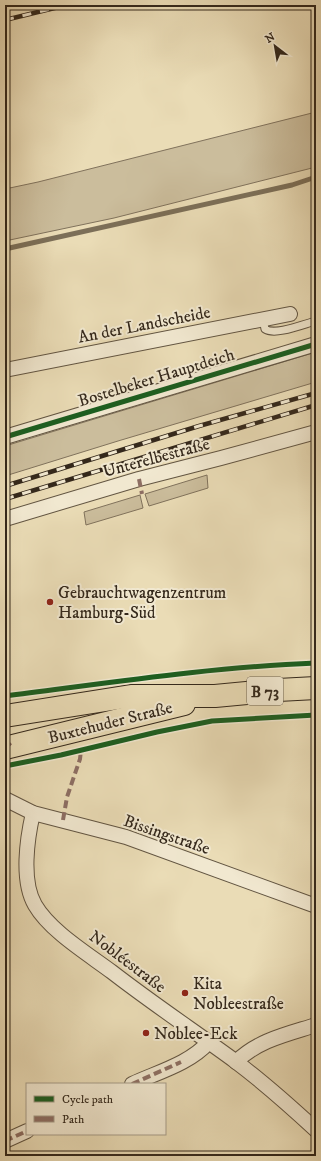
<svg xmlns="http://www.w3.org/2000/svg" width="321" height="1161" font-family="'IM FELL DW Pica',serif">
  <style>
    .green { fill: #cbbd9c; stroke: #80725c }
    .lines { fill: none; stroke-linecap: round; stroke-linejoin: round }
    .stream { stroke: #7c6f58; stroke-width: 5 }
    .service-casing { stroke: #625542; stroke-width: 9 }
    .minor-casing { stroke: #625542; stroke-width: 16 }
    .primary-casing { stroke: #34281b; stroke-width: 24 }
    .service { stroke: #f1e8d0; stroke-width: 7 }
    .minor { stroke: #f1e8d0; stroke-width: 14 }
    .primary { stroke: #eadcb6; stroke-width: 22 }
    .rail-casing { stroke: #34281b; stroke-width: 4.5 }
    .rail { stroke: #f1e8d0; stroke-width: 3; stroke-dasharray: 9; stroke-linecap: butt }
    .quiet { stroke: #8d6e63; stroke-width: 4; stroke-dasharray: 8 4; stroke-linecap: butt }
    .cycleway-casing { stroke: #f1e8d0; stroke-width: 8 }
    .cycleway { stroke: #1b5e20; stroke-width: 5 }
    .poi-dot { fill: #8f2418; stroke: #f1e8d0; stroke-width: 1.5 }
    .labels { text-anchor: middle; stroke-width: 4; stroke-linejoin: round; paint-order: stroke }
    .shield { fill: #f1e8d0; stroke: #6d6251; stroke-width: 1 }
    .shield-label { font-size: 16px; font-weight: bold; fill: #34281b }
    .street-label { font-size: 17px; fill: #34281b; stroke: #f1e8d0 }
    .poi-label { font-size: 17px; fill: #34281b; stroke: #f1e8d0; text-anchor: start }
  </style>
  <rect width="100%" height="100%" fill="#eadcb6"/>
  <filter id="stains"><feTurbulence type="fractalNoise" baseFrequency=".005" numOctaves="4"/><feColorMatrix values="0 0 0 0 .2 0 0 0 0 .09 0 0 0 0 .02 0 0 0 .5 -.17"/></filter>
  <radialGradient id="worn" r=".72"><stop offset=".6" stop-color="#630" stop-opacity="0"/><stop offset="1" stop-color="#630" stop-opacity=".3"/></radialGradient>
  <!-- green -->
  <g class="green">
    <path d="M316 112V167L114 218 5 241V189L38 182Z"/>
    <path d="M316 352V382L118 441 5 476V446Z"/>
    <path d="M207 475 208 488 149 506 145 494Z"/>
    <path d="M140 495 143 508 86 525 84 512Z"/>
  </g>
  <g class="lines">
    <!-- stream -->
    <path class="stream" d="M5 249 292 185 316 177"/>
    <!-- service casing -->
    <g class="service-casing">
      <path id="service" d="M263 319 265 329C275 336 304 324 316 321"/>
    </g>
    <!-- minor casing -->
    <g class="minor-casing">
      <g id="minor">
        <path d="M5 370 290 314"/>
        <path d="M5 437 316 344"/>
        <path d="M5 519 139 479 221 458 316 432"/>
        <path d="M5 799 33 813 126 837 316 906"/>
        <path d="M33 813C27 839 21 881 35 905 50 931 88 954 112 972 152 1003 194 1031 235 1061 263 1082 290 1106 316 1130"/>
        <path d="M236 1062C258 1040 288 1034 316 1025"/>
        <path d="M132 1084C158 1072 189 1064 209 1042"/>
        <path d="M5 1141 27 1131"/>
      </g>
    </g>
    <!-- primary casing -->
    <g class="primary-casing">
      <g id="primary">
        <path d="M5 716 131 696H215L278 690 316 688"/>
        <path d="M5 748 184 704"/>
      </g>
    </g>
    <!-- service -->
    <use href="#service" class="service"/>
    <!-- minor -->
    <use href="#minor" class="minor"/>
    <!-- primary -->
    <use href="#primary" class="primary"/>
    <!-- rail casing -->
    <g class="rail-casing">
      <g id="rail">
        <path d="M5 20 67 5"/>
        <path d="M5 486 199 426 316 393"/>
        <path d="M5 499 316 405"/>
      </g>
    </g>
    <!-- rail -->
    <use href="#rail" class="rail"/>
    <!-- quiet -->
    <g class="quiet">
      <path d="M139 479 142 494"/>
      <path d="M5 740 11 746"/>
      <path d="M63 820 67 797 80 759 81 750"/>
      <path d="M132 1084 181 1062"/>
      <path d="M5 1141 27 1131"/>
    </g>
    <!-- cycleway casing -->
    <g class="cycleway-casing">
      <g id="cycleway">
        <path d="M5 437 316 344"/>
        <path d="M5 696C108 683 212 667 316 663"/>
        <path d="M5 766 61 755 157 732 212 721 316 715"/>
      </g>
    </g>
    <!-- cycleway -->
    <use href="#cycleway" class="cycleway"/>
  </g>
  <!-- markers -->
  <g class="poi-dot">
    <circle cx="50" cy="602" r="4"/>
    <circle cx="185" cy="993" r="4"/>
    <circle cx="146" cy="1033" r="4"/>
  </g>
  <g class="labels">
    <!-- shield labels -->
    <rect class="shield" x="247" y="677" width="36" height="28" rx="3"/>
    <g class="shield-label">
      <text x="265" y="697">B 73</text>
    </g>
    <!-- street labels -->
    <g class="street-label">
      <text transform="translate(144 324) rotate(-11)" y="6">An der Landscheide</text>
      <text transform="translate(156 377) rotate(-17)" y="6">Bostelbeker Hauptdeich</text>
      <text transform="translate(156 457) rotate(-15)" y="6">Unterelbestraße</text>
      <text transform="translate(110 722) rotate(-14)" y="6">Buxtehuder Straße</text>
      <text transform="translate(167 834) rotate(19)" y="6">Bissingstraße</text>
      <text transform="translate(128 961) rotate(37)" y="6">Nobléestraße</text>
    </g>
    <!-- poi labels -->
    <g class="poi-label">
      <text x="58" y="598">Gebrauchtwagenzentrum<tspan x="58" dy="20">Hamburg-Süd</tspan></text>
      <text x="193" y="989">Kita<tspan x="193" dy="20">Nobleestraße</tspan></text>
      <text x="154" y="1039">Noblee-Eck</text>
    </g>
  </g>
  <!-- margin -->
  <rect width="321" height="1161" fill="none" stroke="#eadcb6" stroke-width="20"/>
  <rect x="6" y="6" width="309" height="1149" fill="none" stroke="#34281b" stroke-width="2"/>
  <rect x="10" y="10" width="301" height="1141" fill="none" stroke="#34281b"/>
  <!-- legend -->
  <rect x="26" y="1083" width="140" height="52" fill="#f1e8d0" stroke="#a59b88"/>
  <rect x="34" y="1096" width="20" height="6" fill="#1b5e20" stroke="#a59b88"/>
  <text x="62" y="1103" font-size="12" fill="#34281b">Cycle path</text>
  <rect x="34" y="1116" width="20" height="6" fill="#8d6e63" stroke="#a59b88"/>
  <text x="62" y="1123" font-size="12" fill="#34281b">Path</text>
  <!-- north arrow -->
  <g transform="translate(275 46) rotate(329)" stroke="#f1e8d0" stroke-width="3" paint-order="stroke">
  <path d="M0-3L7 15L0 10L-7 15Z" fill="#34281b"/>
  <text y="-6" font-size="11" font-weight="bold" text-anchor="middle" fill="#34281b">N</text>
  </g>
  <rect width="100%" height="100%" filter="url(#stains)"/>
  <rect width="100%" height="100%" fill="url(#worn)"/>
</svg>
